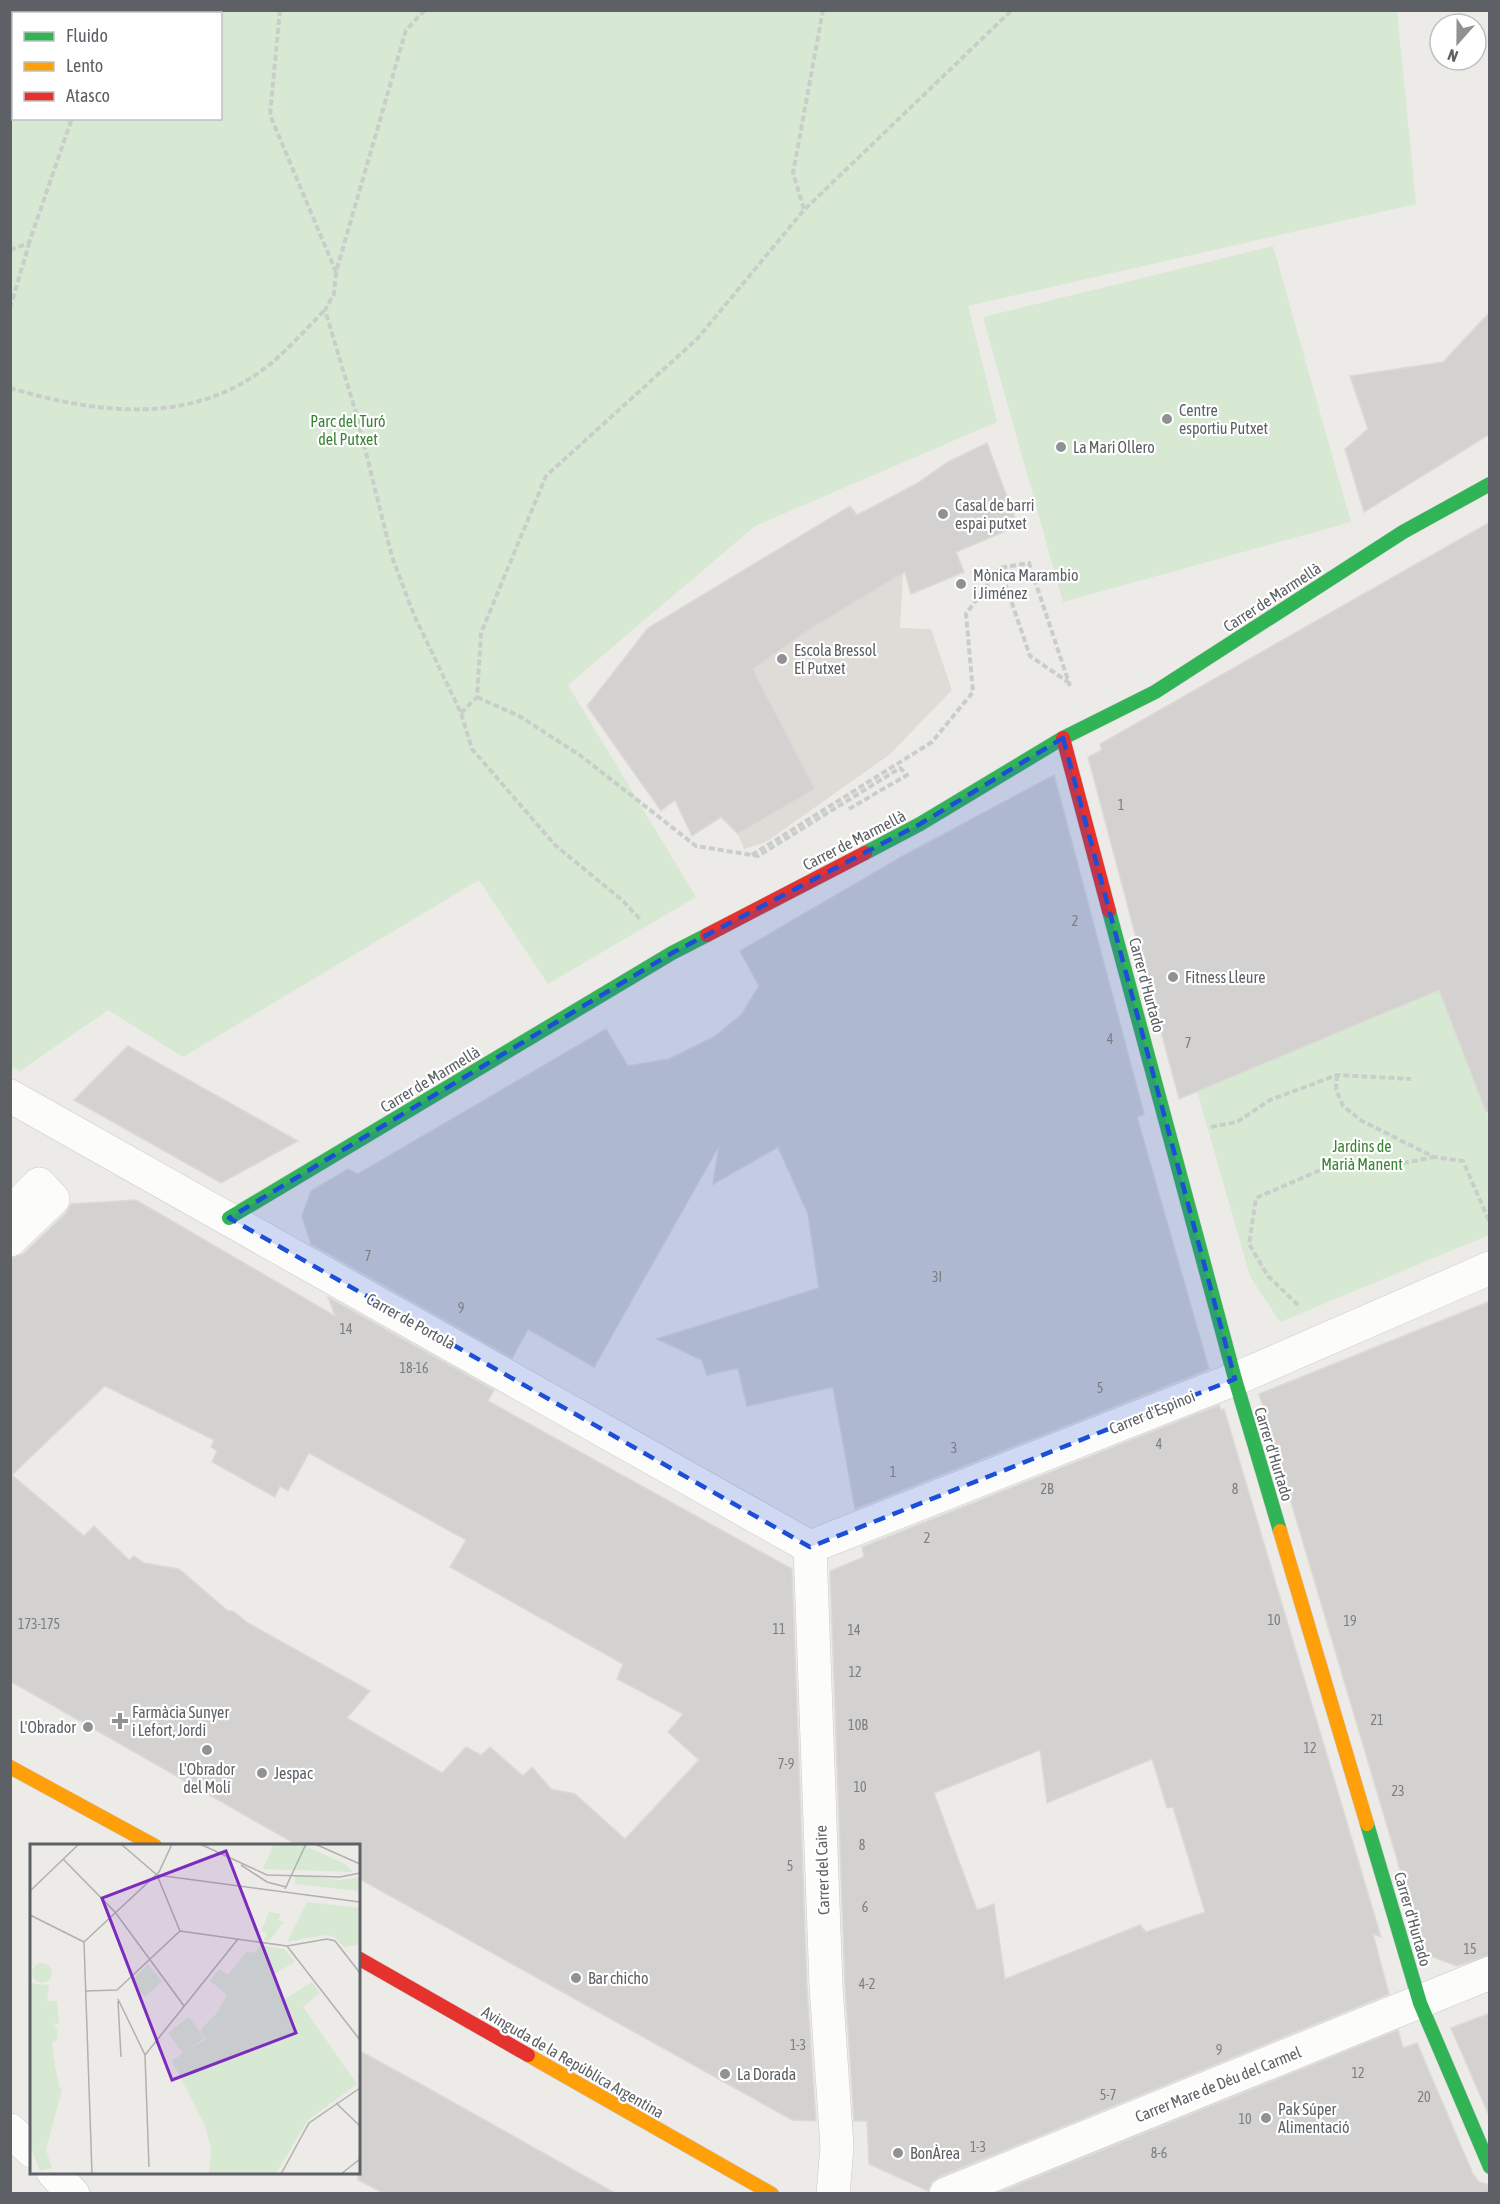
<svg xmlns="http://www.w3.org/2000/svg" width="1500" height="2204" font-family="'Asap Condensed',sans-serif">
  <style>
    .education { fill: #dfdbd7 }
    .green { fill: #d7e8d3; fill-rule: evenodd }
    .building { fill: #d3d2d0; stroke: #dcdad6; stroke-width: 1.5; fill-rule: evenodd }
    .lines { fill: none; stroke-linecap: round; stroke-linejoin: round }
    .street-casing { stroke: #c9cac9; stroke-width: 34 }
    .fast-casing { stroke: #c9c9c9; stroke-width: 15 }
    .slow-casing { stroke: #c9c9c9; stroke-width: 15 }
    .jam-casing { stroke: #c9c9c9; stroke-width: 15 }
    .path { stroke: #c9cecb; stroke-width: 4; stroke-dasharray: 6 3; stroke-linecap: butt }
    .street { stroke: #fcfcfb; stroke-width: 33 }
    .fast { stroke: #30b455; stroke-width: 14 }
    .slow { stroke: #ff9f0a; stroke-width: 14 }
    .jam { stroke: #e5322d; stroke-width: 14 }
    .marked { fill: #1d4ed8; fill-opacity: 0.2; stroke: #1d4ed8; stroke-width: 4.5; stroke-dasharray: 12 8; stroke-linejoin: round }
    .poi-dot { fill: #8f9192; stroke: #fff; stroke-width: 2 }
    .labels { text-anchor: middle; stroke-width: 4.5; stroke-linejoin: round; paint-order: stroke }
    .number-label { font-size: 14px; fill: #7c7e81 }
    .poi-label { font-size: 16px; fill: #5d6165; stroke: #fff; text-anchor: start }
    .park-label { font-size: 16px; fill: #3a8435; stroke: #fff }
    .street-label { font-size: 16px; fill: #5d6165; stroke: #fff }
    .inset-road { fill: none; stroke: #afb0af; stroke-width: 1.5 }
    .view { fill: #7b2cbf; fill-opacity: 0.15; stroke: #7b2cbf; stroke-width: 3 }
    .inset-edge { fill: none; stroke: #5d6165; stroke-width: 3 }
  </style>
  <rect width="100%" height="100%" fill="#edebe7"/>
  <!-- education -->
  <path class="education" d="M850 506 903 573 900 628 931 629 952 690 889 755 766 842 744 849 738 834 721 817 692 836 675 801 661 811 587 706 648 628Z"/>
  <!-- green -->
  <g class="green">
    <path d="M11 10 1397 11 1416 204 968 306 997 422 755 526 568 685 696 897 548 984 479 880 183 1057 108 1010 20 1071 10 1066ZM14 14H220V118H14Z"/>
    <path d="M1273 246 1351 522 1063 602 983 317Z"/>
    <path d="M1439 989 1489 1120V1235L1280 1322 1250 1276 1197 1091Z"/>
  </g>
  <!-- building -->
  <g class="building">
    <path d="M1490 312V434L1364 512 1345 449 1368 429 1350 376 1443 362Z"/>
    <path d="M987 443 1018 526 956 552 964 572 911 594 905 572 812 628 753 669 815 789 738 834 721 817 692 836 675 800 661 811 587 706 648 628 850 506 857 515 916 484 948 462Z"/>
    <path d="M1490 522V1112H1486L1439 990 1179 1099 1088 757 1102 750 1100 744Z"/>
    <path d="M1054 775 1144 1114 1137 1117 1209 1369 855 1509 833 1387 747 1406 738 1368 707 1375 702 1360 657 1339 819 1288 808 1214 778 1147 713 1184 719 1146 594 1367 528 1329 512 1358 311 1244 302 1216 311 1191 348 1169 358 1174 606 1029 628 1066 669 1059 714 1037 742 1014 759 986 740 951 903 856Z"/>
    <path d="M128 1046 298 1141 221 1183 74 1100Z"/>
    <path d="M136 1200 335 1316 328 1297 494 1390 488 1401 792 1569 807 1987 816 2121 792 2120 358 1878V1845H297L10 1681V1258L23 1254 66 1213 71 1204ZM105 1386 214 1440 211 1447 217 1451 212 1462 275 1497 280 1486 288 1491 309 1453 466 1540 450 1567 623 1664 617 1679 683 1714 668 1732 699 1760 625 1839 575 1794 551 1789 532 1767 523 1776 490 1747 481 1755 466 1747 442 1773 347 1718 370 1691 248 1623 233 1611H228L179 1569 144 1563 134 1556 129 1560 94 1526 84 1536 12 1475Z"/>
    <path d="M1490 1301V1955L1457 1966 1425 1954 1259 1394Z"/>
    <path d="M1219 1405 1221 1410 1224 1409 1381 1937 1373 1934 1389 1994 939 2177 932 2182 928 2191 869 2164 867 2121H854L845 1985 830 1571 864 1557 862 1547ZM1040 1750 1047 1803 1152 1759 1167 1808 1173 1807 1205 1912 1146 1932 1140 1925 1005 1979 994 1904 977 1910 934 1793Z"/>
    <path d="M1490 2013V2118L1451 2028Z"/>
    <path d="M1398 2030 1403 2048 1417 2043 1473 2174 1479 2182 1490 2185V2193H997Z"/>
    <path d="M358 2050 424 2086 615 2193H383L358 2180Z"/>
  </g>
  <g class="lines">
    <!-- street casing -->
    <g class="street-casing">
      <g id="street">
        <path d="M10 1096 810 1547"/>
        <path d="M10 1213 39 1184 53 1199 10 1240"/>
        <path d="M810 1547 1235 1379 1490 1268"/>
        <path d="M810 1547 826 1986 837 2147 833 2194"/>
        <path d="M10 2130 32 2151"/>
        <path d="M53 2172 73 2194"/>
        <path d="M946 2194 1490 1973"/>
      </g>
    </g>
    <!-- fast casing -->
    <g class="fast-casing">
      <g id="fast">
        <path d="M865 853 920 824 1063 738 1155 692 1403 532 1490 484"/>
        <path d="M1109 911 1235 1379 1280 1531"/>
        <path d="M229 1218 672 953 707 935"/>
        <path d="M1367 1824 1420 2003 1490 2167"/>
      </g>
    </g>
    <!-- slow casing -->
    <g class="slow-casing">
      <g id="slow">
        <path d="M1280 1531 1367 1824"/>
        <path d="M10 1767 155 1846"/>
        <path d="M528 2055 772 2194"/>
      </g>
    </g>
    <!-- jam casing -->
    <g class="jam-casing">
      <g id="jam">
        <path d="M1063 738 1109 911"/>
        <path d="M707 935 865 853"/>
        <path d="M358 1958 528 2055"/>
      </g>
    </g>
    <!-- path -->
    <g class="path">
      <path d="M280 10 270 115 336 272 406 30 425 10"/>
      <path d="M163 14 169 10"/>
      <path d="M804 209 793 173 823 10"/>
      <path d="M10 250 29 243 72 118"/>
      <path d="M336 272 334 294 325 310 356 413 392 557 414 615 461 713 472 749 555 845 622 900 641 920"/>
      <path d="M10 308 29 244"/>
      <path d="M10 388C91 412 180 425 254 376 280 359 303 332 325 310"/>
      <path d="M1000 568 1030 656 1068 682"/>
      <path d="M477 697 521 717 581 756 696 846 758 856 900 768 907 775 849 809"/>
      <path d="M461 713 477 697 481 633 546 476 697 339 804 210 1012 10"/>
      <path d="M752 855 932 742 973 692 966 614 1000 568 1029 563 1070 686"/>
      <path d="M1337 1075 1336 1089 1343 1106 1362 1121 1434 1157 1463 1161 1490 1223"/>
      <path d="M1211 1127 1237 1122 1270 1100 1337 1075 1411 1079"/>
      <path d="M1298 1305 1268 1276 1249 1244 1256 1198 1325 1168 1383 1167 1434 1157"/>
    </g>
    <!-- street -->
    <use href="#street" class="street"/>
    <!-- fast -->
    <use href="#fast" class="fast"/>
    <!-- slow -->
    <use href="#slow" class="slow"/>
    <!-- jam -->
    <use href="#jam" class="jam"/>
  </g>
  <!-- marked area -->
  <path class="marked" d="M1063 738 1235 1379 810 1547 229 1218 672 953 920 824Z"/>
  <!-- markers -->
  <g class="poi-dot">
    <circle cx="1167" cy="419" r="6"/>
    <circle cx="1061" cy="447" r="6"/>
    <circle cx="943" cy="514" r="6"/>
    <circle cx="961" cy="584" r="6"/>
    <circle cx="782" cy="659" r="6"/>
    <circle cx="1173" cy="977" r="6"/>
    <path d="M117 1712h6v6h6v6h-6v6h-6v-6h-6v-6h6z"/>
    <circle cx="88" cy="1727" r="6"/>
    <circle cx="207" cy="1750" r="6"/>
    <circle cx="262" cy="1773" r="6"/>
    <circle cx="576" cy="1978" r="6"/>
    <circle cx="725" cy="2074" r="6"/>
    <circle cx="1266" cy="2118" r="6"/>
    <circle cx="898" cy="2153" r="6"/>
  </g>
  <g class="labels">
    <!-- number labels -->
    <g class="number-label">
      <text x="1121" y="810">1</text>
      <text x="1075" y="926">2</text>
      <text x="1110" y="1044">4</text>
      <text x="1188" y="1048">7</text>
      <text x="368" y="1261">7</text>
      <text x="937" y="1282">3I</text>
      <text x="461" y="1313">9</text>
      <text x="346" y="1334">14</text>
      <text x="414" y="1373">18-16</text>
      <text x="1100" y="1393">5</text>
      <text x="1159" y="1449">4</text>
      <text x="954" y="1453">3</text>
      <text x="893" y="1477">1</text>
      <text x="1047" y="1494">2B</text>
      <text x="1235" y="1494">8</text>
      <text x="927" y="1543">2</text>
      <text x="1274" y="1625">10</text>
      <text x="1350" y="1626">19</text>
      <text x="39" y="1629">173-175</text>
      <text x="779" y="1634">11</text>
      <text x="854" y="1635">14</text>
      <text x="855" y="1677">12</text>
      <text x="1377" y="1725">21</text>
      <text x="858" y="1730">10B</text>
      <text x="1310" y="1753">12</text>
      <text x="786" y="1769">7-9</text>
      <text x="860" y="1792">10</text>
      <text x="1398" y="1796">23</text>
      <text x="862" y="1850">8</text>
      <text x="790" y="1871">5</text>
      <text x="865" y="1912">6</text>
      <text x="1470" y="1954">15</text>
      <text x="867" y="1989">4-2</text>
      <text x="798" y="2050">1-3</text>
      <text x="1219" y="2055">9</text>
      <text x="1358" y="2078">12</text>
      <text x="1108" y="2100">5-7</text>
      <text x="1424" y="2102">20</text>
      <text x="1245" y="2124">10</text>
      <text x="978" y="2152">1-3</text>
      <text x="1159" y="2158">8-6</text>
    </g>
    <!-- poi labels -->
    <g class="poi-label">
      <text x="1179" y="416">Centre<tspan x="1179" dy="18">esportiu Putxet</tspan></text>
      <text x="1073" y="453">La Mari Ollero</text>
      <text x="955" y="511">Casal de barri<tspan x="955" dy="18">espai putxet</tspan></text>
      <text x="973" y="581">Mònica Marambio<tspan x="973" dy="18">i Jiménez</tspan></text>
      <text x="794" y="656">Escola Bressol<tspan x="794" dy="18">El Putxet</tspan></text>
      <text x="1185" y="983">Fitness Lleure</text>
      <text x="132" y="1718">Farmàcia Sunyer<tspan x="132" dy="18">i Lefort, Jordi</tspan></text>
      <text x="76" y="1733" text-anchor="end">L'Obrador</text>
      <text x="207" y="1775" text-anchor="middle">L'Obrador<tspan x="207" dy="18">del Molí</tspan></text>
      <text x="274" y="1779">Jespac</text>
      <text x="588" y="1984">Bar chicho</text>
      <text x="737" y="2080">La Dorada</text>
      <text x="1278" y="2115">Pak Súper<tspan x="1278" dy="18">Alimentació</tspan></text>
      <text x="910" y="2159">BonÀrea</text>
    </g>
    <!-- park labels -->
    <g class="park-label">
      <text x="348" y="427">Parc del Turó<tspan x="348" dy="18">del Putxet</tspan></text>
      <text x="1362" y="1152">Jardins de<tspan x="1362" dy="18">Marià Manent</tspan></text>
    </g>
    <!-- street labels -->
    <g class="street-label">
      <text transform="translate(1272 597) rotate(-33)" y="6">Carrer de Marmellà</text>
      <text transform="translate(854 840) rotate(-27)" y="6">Carrer de Marmellà</text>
      <text transform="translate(1147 985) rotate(75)" y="6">Carrer d'Hurtado</text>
      <text transform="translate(430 1079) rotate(-31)" y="6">Carrer de Marmellà</text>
      <text transform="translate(411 1321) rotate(29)" y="6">Carrer de Portolà</text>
      <text transform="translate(1152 1412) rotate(-22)" y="6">Carrer d'Espinoi</text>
      <text transform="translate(1274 1454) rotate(73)" y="6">Carrer d'Hurtado</text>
      <text transform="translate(822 1870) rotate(-92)" y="6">Carrer del Caire</text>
      <text transform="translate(1413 1919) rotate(74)" y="6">Carrer d'Hurtado</text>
      <text transform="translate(573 2062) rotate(30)" y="6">Avinguda de la República Argentina</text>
      <text transform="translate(1218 2084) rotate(-22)" y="6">Carrer Mare de Déu del Carmel</text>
    </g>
  </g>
  <!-- overview -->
  <g transform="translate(30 1844)">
    <rect width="330" height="330" fill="#edebe7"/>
    <path d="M244 0H271L315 20 323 28 233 25ZM265 31 310 36 330 33V47L265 40ZM277 58 330 64 329 101 314 103 304 93 295 91 257 98ZM239 68 251 70 248 76 253 78 239 97 234 96 237 89 231 87ZM230 101 254 105 265 118 244 130 255 155 282 138 290 149 273 163 327 240 277 277 246 330H179L181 304 175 282 142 217 153 209 138 189 159 173 174 194 158 206 176 195 170 186 187 169 197 151 180 137 189 125 198 131 217 107 225 109ZM2 129a10 10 0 1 1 20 0a10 10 0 1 1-20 0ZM118 120 132 137 115 153 101 137ZM0 139 19 141 17 157H27L29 179 24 180 28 186 27 197 22 198 23 210 29 243 32 245 16 306 22 324 10 327 0 301Z" fill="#d7e8d3"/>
    <path class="inset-road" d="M91 0 127 31 330 58M170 0 237 31 310 33 330 29M285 0 330 20M33 15 85 68 154 162M211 21 237 38 256 43M127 31 150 87M255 45 276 0M0 47 49 0M0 71 54 98M150 87 257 102 297 95 305 97 330 129M54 98 62 330M54 98 129 28 142 0M257 102 330 196M87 146 150 87M56 147 87 146M88 155 115 211 119 323M88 157 91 213M115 211 208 95M306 259 330 282M251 330 279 279 330 244M311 330 330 315"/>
    <path class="view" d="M196 7 266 189 142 236 72 54Z"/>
    <rect width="330" height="330" class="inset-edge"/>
  </g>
  <!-- border -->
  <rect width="1500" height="2204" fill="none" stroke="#5d6165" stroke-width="24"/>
  <!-- legend -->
  <rect x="12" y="12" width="210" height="108" fill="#ffffff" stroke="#bec0c1" stroke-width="1.5"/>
  <rect x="24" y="32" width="30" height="9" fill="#30b455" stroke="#bec0c1" stroke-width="1.5"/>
  <text x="66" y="42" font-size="18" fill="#5d6165">Fluido</text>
  <rect x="24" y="62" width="30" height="9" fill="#ff9f0a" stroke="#bec0c1" stroke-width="1.5"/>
  <text x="66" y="72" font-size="18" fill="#5d6165">Lento</text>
  <rect x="24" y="92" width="30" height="9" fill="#e5322d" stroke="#bec0c1" stroke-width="1.5"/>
  <text x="66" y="102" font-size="18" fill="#5d6165">Atasco</text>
  <!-- north arrow -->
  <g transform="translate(1458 42) rotate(201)"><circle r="28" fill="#ffffff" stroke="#bec0c1" stroke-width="1.5"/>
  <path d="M0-4.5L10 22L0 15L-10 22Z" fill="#8f9192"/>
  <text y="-9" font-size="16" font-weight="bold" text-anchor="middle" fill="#5d6165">N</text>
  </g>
</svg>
